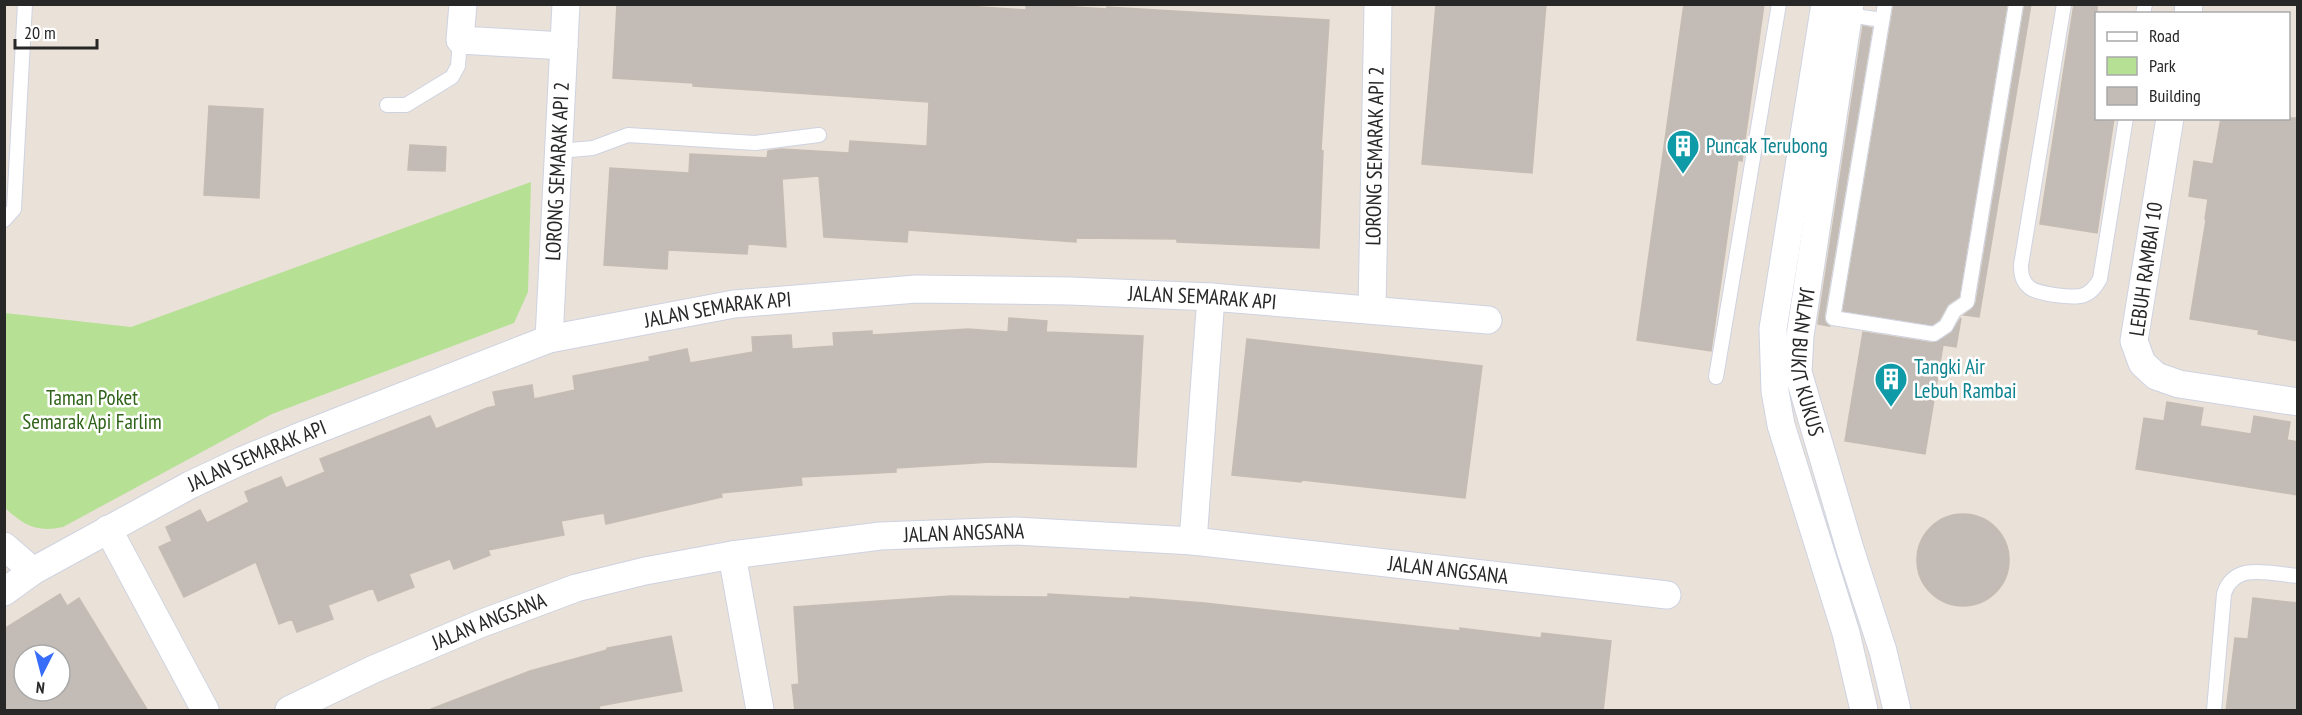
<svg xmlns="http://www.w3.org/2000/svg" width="2302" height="715" font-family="'PT Sans Narrow',sans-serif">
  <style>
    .green { fill: #b6e195 }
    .building { fill: #c2bbb6; stroke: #c5bdb3; stroke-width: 1.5; fill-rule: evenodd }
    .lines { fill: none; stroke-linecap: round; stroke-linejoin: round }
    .service-casing { stroke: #ced3e1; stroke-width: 16 }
    .minor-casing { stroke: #ced3e1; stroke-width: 29 }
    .service { stroke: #fff; stroke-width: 14 }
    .minor { stroke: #fff; stroke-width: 27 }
    .labels { text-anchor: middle; stroke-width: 5; stroke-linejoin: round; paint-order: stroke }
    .culture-label { font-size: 21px; fill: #0d838f; stroke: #fff; text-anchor: start }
    .street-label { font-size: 21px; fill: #272727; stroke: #fff }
    .park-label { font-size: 21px; fill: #2f6319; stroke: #fff }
  </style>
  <rect width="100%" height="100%" fill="#eae1d9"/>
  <!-- green -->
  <path class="green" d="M531 182 528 292 514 323 272 414 63 527C36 533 24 525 5 508V313L131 327Z"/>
  <!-- building -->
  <g class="building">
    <path d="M617 4H938L1026 10V4H1029L1107 9V7L1329 20 1321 150 1323 151 1319 248 1177 242V239L1076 238V242L908 230 907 242 824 237 819 176 782 179 786 247 748 244 747 254 668 250 667 269 604 265 610 168 689 173 690 154 767 158 768 151 781 149 849 153 850 141 927 146 929 102 693 86V83L613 78Z"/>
    <path d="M1436 4H1546L1532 173 1422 164Z"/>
    <path d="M1684 4H1764L1742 161 1738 160 1711 351 1637 340Z"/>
    <path d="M1894 4H2007L1959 297 1948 304 1939 320 1932 325 1843 311Z"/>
    <path d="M2025 4H2031L1979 317 1964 315 1972 309 1976 303Z"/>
    <path d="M2074 4H2097V118H2114L2097 233 2040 224Z"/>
    <path d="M1863 26 1872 28 1824 317 1825 322 1829 326 1818 324Z"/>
    <path d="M209 106 263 109 259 198 204 195Z"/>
    <path d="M2221 118H2298V341L2258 334 2259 330 2190 319 2206 220 2205 219 2208 199 2189 196 2194 161 2213 164Z"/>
    <path d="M410 145 446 147 445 171 408 170Z"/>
    <path d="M1009 318 1047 321 1046 332 1143 336 1136 467 991 462 896 468V472L801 477 802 485 721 493 722 497 606 524 604 513 561 521 564 535 488 550 490 555 454 569 450 559 409 574 414 587 378 601 373 588 328 605 333 619 297 632 292 619 279 624 256 562 184 597 159 547 172 541 166 527 200 510 207 523 249 502 245 492 281 477 286 488 325 472 320 459 338 452 430 416 436 429 487 408 496 406 493 392 532 385 534 399 575 390 573 376 650 361 649 357 687 349 690 363 753 352 752 337 791 335 792 349 834 346 833 333 872 331V335L968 329 1008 332Z"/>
    <path d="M1961 318 1956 347 1943 345 1925 454 1845 441 1863 332 1933 343 1951 333Z"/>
    <path d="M1247 339 1482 366 1465 498 1302 480 1301 482 1232 475Z"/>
    <path d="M2167 402 2203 408 2200 426 2251 434 2254 416 2290 422 2287 440 2298 442V495L2136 469 2144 418 2164 421Z"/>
    <circle cx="1963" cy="560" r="46"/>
    <path d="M60 594 67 606 79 598 148 711H4V629ZM24 655H60V691H24Z"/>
    <path d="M1048 594 1130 599V597L1204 603 1460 631V628L1541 638 1542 633 1611 641 1603 711H795L792 685 799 684 794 607 951 596 1048 597Z"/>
    <path d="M2253 598 2298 603V711H2226L2235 638 2248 639Z"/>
    <path d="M671 636 682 691 599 706 600 711H431V709L530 671 607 650V648Z"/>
  </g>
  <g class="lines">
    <!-- service casing -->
    <g class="service-casing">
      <g id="service">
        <path d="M1885 4 1833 318 1934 334 1946 326 1954 311 1967 302 2016 4"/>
        <path d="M2064 4 2021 265C2021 274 2022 281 2029 287 2036 294 2074 299 2084 295 2092 292 2096 286 2100 279L2126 118"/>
        <path d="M2143 14 2145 4"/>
        <path d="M1849 15 1882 20"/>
        <path d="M387 105H406L452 77 458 66 460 40"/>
        <path d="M559 151 593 148 628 135 755 143 819 135"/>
        <path d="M4 220 14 209 25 4"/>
        <path d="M1716 377 1779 4"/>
        <path d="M2214 710 2224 594C2234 561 2271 574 2298 576"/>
      </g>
    </g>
    <!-- minor casing -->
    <g class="minor-casing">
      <g id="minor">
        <path d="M463 4 460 40 564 46"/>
        <path d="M1825 4 1773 329 1775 391 1781 425 1846 633 1864 710"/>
        <path id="s1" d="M1850 4 1800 336 1798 372 1850 549 1883 651 1897 710"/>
        <path d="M2188 14 2189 4"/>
        <path d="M2170 118 2134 341 2142 363 2156 376 2179 384 2298 402"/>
        <path id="s2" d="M1372 309 1378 4"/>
        <path id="s3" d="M549 339 566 4"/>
        <path d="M108 529 205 710"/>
        <path d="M1193 541 1211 297"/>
        <path d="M4 546 33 571"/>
        <path d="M732 555 760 710"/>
        <path id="s4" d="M4 592 33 571 190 485 241 461 301 436 549 339 734 304 916 289 1070 291 1211 297 1488 320"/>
        <path id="s5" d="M289 710 374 669 480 624 576 588 645 571 732 555 880 536 1015 531 1193 541 1667 595"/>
      </g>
    </g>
    <!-- service -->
    <use href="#service" class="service"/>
    <!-- minor -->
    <use href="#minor" class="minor"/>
  </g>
  <!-- icons -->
  <defs>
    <g id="building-pin" transform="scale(1.725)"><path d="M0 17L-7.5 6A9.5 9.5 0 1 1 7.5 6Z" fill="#0f9aa8" stroke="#fff"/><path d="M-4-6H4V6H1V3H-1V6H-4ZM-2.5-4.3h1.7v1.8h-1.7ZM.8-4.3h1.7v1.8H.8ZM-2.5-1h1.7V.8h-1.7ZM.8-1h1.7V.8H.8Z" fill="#fff"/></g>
  </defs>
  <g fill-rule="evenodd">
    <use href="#building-pin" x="1683" y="146"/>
    <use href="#building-pin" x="1891" y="379"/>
  </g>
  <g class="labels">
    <!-- culture labels -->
    <g class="culture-label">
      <text x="1706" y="153">Puncak Terubong</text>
      <text x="1914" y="374">Tangki Air<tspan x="1914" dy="24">Lebuh Rambai</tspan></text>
    </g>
    <!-- street labels -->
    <g class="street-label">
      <text dy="7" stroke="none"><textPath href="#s2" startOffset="153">LORONG SEMARAK API 2</textPath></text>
      <text dy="7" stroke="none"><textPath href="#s3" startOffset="168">LORONG SEMARAK API 2</textPath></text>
      <text transform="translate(2146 269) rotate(-82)" y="7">LEBUH RAMBAI 10</text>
      <text dy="7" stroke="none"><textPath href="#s4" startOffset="1260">JALAN SEMARAK API</textPath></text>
      <text dy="7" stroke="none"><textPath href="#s4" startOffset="774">JALAN SEMARAK API</textPath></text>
      <text dy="7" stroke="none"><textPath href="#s1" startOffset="363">JALAN BUKIT KUKUS</textPath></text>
      <text dy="7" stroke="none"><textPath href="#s4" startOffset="288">JALAN SEMARAK API</textPath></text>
      <text dy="7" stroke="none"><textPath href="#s5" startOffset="705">JALAN ANGSANA</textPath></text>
      <text dy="7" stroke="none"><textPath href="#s5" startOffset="1191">JALAN ANGSANA</textPath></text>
      <text dy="7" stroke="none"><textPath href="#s5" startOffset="219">JALAN ANGSANA</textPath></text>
    </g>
    <!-- park labels -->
    <g class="park-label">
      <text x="92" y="405">Taman Poket<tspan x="92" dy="24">Semarak Api Farlim</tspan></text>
    </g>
  </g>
  <!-- border -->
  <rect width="2302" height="715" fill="none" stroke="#272727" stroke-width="12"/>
  <!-- legend -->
  <rect x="2095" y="12" width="195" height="108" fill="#ffffff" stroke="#a9a9a9" stroke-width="1.5"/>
  <rect x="2107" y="32" width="30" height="9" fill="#ffffff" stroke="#a9a9a9" stroke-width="1.5"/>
  <text x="2149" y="42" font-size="18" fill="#272727">Road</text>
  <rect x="2107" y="57" width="30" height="18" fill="#b6e195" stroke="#a9a9a9" stroke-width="1.5"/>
  <text x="2149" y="72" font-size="18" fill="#272727">Park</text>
  <rect x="2107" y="87" width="30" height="18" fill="#c2bbb6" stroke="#a9a9a9" stroke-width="1.5"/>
  <text x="2149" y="102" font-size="18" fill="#272727">Building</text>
  <!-- north arrow -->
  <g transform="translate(42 673) rotate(186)"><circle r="28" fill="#ffffff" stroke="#a9a9a9" stroke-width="1.5"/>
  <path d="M0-4.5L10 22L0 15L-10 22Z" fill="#376df9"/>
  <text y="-9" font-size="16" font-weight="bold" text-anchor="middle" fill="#272727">N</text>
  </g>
  <!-- scale -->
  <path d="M15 39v9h82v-9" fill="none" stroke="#272727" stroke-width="3"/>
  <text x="24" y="39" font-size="18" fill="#272727" stroke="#ffffff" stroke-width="4.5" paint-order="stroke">20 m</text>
</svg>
